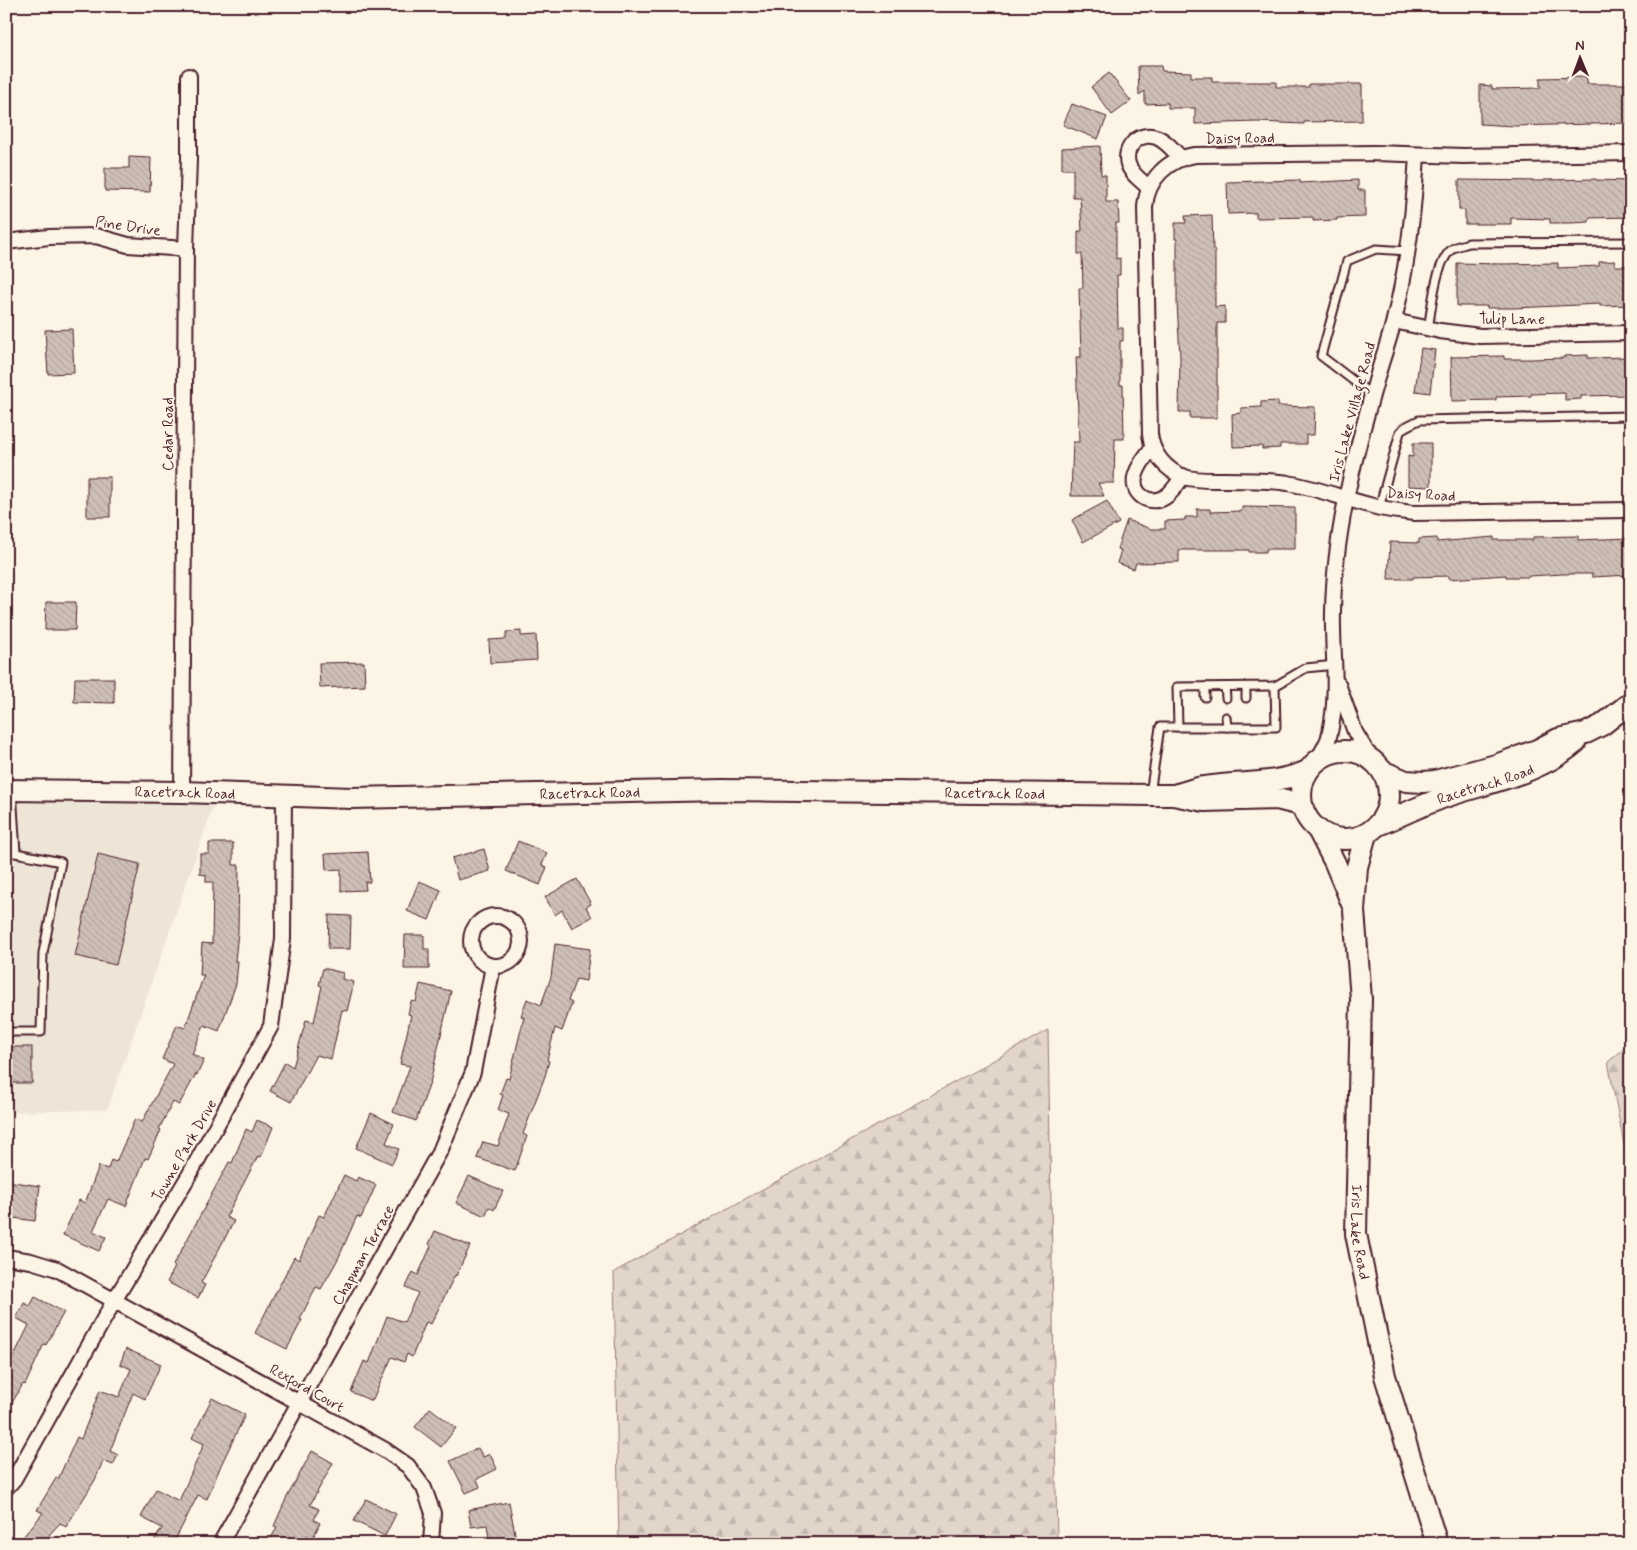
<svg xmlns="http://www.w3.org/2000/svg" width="1637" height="1550" font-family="Mynerve,sans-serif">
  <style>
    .built { fill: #eee5d7 }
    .forest { fill: url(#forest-firs); stroke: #967a7a }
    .building { fill: url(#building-back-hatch); stroke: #4a1f2b }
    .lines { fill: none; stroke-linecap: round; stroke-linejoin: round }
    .lane-casing { stroke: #4a1f2b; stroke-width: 11 }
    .street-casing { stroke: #4a1f2b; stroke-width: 18 }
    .secondary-casing { stroke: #4a1f2b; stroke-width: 24 }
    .lane { stroke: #fcf5e5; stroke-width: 7 }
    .street { stroke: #fcf5e5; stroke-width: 14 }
    .secondary { stroke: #fcf5e5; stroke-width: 20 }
    .labels { text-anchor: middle; stroke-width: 4; stroke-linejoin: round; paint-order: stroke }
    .street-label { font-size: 15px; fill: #4a1f2b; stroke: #fcf5e5 }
  </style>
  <defs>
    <pattern id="forest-firs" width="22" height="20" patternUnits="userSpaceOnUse" patternTransform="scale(1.25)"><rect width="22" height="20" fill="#e2d5ca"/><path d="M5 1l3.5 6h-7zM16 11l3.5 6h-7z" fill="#c3b6ae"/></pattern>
    <pattern id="building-back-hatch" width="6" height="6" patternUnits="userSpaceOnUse" patternTransform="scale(1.25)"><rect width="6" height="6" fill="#cfc0b7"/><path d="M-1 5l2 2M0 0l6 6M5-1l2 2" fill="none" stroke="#b3a59e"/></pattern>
  </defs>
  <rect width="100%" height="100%" fill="#fcf5e5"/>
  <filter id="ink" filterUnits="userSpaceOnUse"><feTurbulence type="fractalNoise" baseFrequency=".02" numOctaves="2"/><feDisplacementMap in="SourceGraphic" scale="10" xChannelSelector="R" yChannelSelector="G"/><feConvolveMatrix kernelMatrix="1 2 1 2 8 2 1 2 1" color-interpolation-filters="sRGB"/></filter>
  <g filter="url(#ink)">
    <!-- built -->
    <path class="built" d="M6 790H219L107 1110 6 1112Z"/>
    <!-- forest -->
    <g class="forest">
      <path d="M1048 1030 1057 1544H619L614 1272Z"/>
      <path d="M1631 1043V1180L1608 1062Z"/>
    </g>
    <!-- building -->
    <g class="building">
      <path d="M1138 66H1161L1162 71 1191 72V77H1212V82H1276V87H1309V84H1362V121L1304 122V124L1257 122 1195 124V108H1168V103L1145 104V91L1139 95Z"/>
      <path d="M1109 73 1131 101 1112 115 1091 87Z"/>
      <path d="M1587 77V84H1631V123L1514 126 1480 124V85L1492 86V89L1540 88V78Z"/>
      <path d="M1072 104 1107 117 1098 139 1063 125Z"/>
      <path d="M1100 146 1101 175H1106V202H1118L1119 223H1116V259L1120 258V275H1117L1118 328H1123V341H1120V385H1123L1124 439H1115L1114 483H1098L1104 496H1071L1073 442H1079L1076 357H1081L1079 288H1083L1082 254H1078V231H1082L1080 197H1073V169H1062V148Z"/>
      <path d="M129 157 151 158 150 192 105 191V168H129Z"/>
      <path d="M1596 179V180L1631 181V217L1589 218V222L1571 223H1550V219L1511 218V224H1465V210H1459V180L1544 181V180Z"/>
      <path d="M1300 180V183L1358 180V190H1365V217L1337 218V220L1313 221V217L1256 218V213L1228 214 1227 182Z"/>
      <path d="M1212 215 1213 250H1215V307L1225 306V323H1217V418H1190V412H1179L1180 357 1177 302V239H1175V223H1186L1185 216Z"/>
      <path d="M1615 261V266H1631V305L1600 306V304L1515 308H1487V306H1457V263L1501 264 1558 263V268L1599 266V262Z"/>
      <path d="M72 329 74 373 48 374 45 330Z"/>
      <path d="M1421 348 1435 350 1430 393 1415 391Z"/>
      <path d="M1588 355V358L1631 357V395L1581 396V399L1565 400V393L1531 394V396L1496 397V400L1452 401 1451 357 1504 356V359H1530L1564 358V356Z"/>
      <path d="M1278 401V406L1315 407 1314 435H1306V444H1280V448L1262 449V446L1233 447 1232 414 1241 413V408L1261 407V402Z"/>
      <path d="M1413 443H1431V487L1408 486V456L1413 457Z"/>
      <rect x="87" y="477" width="23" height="40"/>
      <path d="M1107 501 1119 523 1083 542 1072 520Z"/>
      <path d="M1242 507 1295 508V549H1266V552H1249V550H1179V562L1136 563 1134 569 1117 563 1121 550 1117 549 1127 520 1151 529H1165V521L1185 520V517H1197V509H1210V512L1242 511Z"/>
      <path d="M1578 536V540L1631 538V575L1592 577V574H1563L1529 576V577H1506V575L1449 579V576L1413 577V579H1388L1390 542 1419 543V539L1437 538V542L1494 537V540H1533V537Z"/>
      <path d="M46 602H76L75 630H45Z"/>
      <path d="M521 631V636L536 635 537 660 490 663 489 640 506 639V632Z"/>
      <path d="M364 662 365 686 320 688 319 663Z"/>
      <path d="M75 678H114V703L74 702Z"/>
      <path d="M518 841 547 853 542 865 547 867 540 885 506 871Z"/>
      <path d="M209 843H233V865H239L238 932 235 961H238L236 984 219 1031 204 1025 192 1054 204 1060 197 1075 196 1074 179 1105 173 1102 159 1129 161 1130 148 1159 145 1158 126 1206 108 1199 93 1231 106 1237 99 1251 63 1235 79 1200 85 1203 99 1166 108 1169 111 1160 116 1162 135 1119 142 1122 173 1064 162 1059 177 1025 185 1028 204 975H200L202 943 212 944 213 882H206V875L200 874V854H209Z"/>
      <path d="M484 849 490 871 458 880 452 858Z"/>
      <path d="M368 852 370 882H365L366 890 341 891V869L326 870 325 854Z"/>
      <path d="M98 854 140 864 116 965 75 956Z"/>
      <path d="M577 879 591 904 586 907 592 917 572 928 562 910 555 915 545 897Z"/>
      <path d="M419 881 441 890 429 920 407 911Z"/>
      <path d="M329 915 351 916 350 949H328Z"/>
      <path d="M405 935H424V949H429V969H404Z"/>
      <path d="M555 944 590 949 586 981 576 979 568 1001 572 1003 562 1031 555 1028 547 1060 549 1061 545 1076 523 1134 527 1136 515 1171 477 1158 483 1142 498 1146 509 1114 498 1110 503 1095 500 1094 506 1078 509 1079 524 1017 521 1016 527 999 541 1005 551 977Z"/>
      <path d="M323 968 343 973 342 979 354 982 347 1011 342 1010 331 1059 316 1055 291 1102 270 1091 285 1062 293 1067 306 1020 314 1022 322 986 319 985Z"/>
      <path d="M420 984 451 991 430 1083 416 1121 393 1112 410 1066 400 1064 411 1015 408 1014 411 1001 416 1002Z"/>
      <rect x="6" y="1047" width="26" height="36"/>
      <path d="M371 1113 394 1124 386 1143 399 1149 392 1164 356 1148Z"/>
      <path d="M257 1120 273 1127 261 1157 258 1156 226 1217 234 1221 201 1283 205 1285 198 1298 167 1282 175 1267 173 1265 181 1251 229 1162 232 1163 246 1129 252 1132Z"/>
      <path d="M344 1175 356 1181 358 1177 376 1185 361 1218 357 1216 338 1259 321 1289 316 1287 300 1319 302 1320 287 1349 255 1333 294 1257 299 1260 319 1215 324 1217Z"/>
      <path d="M469 1176 503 1191 494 1210 489 1207 485 1216 456 1203Z"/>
      <path d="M7 1181 40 1186 35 1221 6 1217Z"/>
      <path d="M435 1231 470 1246 456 1276 455 1275 431 1324 426 1322 412 1357 407 1354 404 1362 392 1357 372 1401 351 1392 364 1361 369 1363 387 1316 404 1322 418 1293 406 1287 413 1272 418 1275 431 1246 429 1244Z"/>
      <path d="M35 1297 64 1312 46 1345 44 1344 25 1385 23 1384 6 1413V1372L29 1325 16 1318 24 1303 30 1306Z"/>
      <path d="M126 1349 161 1364 145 1399 133 1393 110 1451 118 1455 113 1465 103 1461 95 1480 66 1527 60 1523 41 1544H17L43 1513 37 1510 56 1478 58 1479 77 1437 81 1439 100 1390 119 1397 131 1369 120 1364Z"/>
      <path d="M212 1398 245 1415 221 1465 207 1499 198 1495 173 1544H152L162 1528 141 1517 156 1489 179 1501 204 1444 192 1438Z"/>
      <path d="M430 1408 456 1428 441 1447 415 1427Z"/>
      <path d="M478 1448 483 1457 490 1454 497 1469 477 1479 480 1487 466 1493 450 1461Z"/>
      <path d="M312 1451 333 1463 310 1505 319 1509 314 1520 320 1523 313 1538 307 1535 303 1544H268L277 1527 274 1526 286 1499Z"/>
      <path d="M366 1499 396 1514 385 1536 354 1521Z"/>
      <path d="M509 1502 516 1539 490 1544 487 1525 471 1527 468 1510Z"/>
    </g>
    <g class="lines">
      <!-- lane casing -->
      <g class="lane-casing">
        <g id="lane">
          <path d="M1428 329C1432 308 1435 264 1451 250 1455 246 1463 245 1469 243L1631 242"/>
          <path d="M1372 395 1321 356 1347 261 1376 249 1408 251"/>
          <path d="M1379 508 1400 432 1405 427 1419 420 1631 416"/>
          <path d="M1225 687 1226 698"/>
          <path d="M1246 687V698"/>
          <path d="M1205 697V687"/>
          <path d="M1226 717 1227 727"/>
          <path d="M1178 727H1276L1275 686"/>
          <path d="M12 791 16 853"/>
          <path d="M1150 794 1160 727H1178L1177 687 1275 686 1306 668 1335 665"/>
          <path d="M6 851 61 862 43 953 41 1032H6"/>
        </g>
      </g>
      <!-- street casing -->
      <g class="street-casing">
        <g id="street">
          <path d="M1631 153 1463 156 1375 153 1195 155C1168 159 1147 179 1145 207L1150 434C1152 454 1166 470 1184 477 1197 481 1213 480 1226 480 1247 480 1267 480 1288 483 1316 488 1342 498 1369 505 1384 510 1399 511 1414 513L1631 510"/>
          <path d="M1149 188C1142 181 1131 174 1128 164 1123 148 1139 131 1156 137 1165 140 1173 150 1180 157"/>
          <path d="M6 242 49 237 96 236 128 245 186 249"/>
          <path d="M1394 321 1440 331 1480 336 1631 333"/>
          <path d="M1152 448C1146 456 1139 464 1136 474 1129 493 1149 507 1165 497 1173 492 1178 483 1183 476"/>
          <path d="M1338 684 1355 732 1372 761"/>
          <path d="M1318 760C1321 753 1325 747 1328 740 1330 734 1331 727 1332 721 1338 684 1332 649 1333 612 1334 531 1356 451 1378 374 1383 356 1390 338 1394 320 1408 266 1414 210 1417 155"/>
          <path d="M182 792 186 249 189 159V76"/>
          <circle cx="496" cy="941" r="25"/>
          <path d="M6 1257 31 1261 57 1269 385 1450 408 1466 424 1488 433 1513 431 1544"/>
          <path d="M6 1488 14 1479 114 1301 191 1172 271 1026 283 939 284 796"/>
          <path d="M220 1544 441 1149 473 1072 493 966"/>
        </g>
      </g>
      <!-- secondary casing -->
      <g class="secondary-casing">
        <g id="secondary">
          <circle cx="1345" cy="795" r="44"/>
          <path d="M1382 771 1406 781 1423 782 1435 781 1496 765 1537 750 1558 739 1586 733 1602 725 1631 702"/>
          <path id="s1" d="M6 790 182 792 351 798 722 790 1150 795H1173L1204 801 1277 799 1301 805"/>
          <path d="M1177 794C1186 792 1195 788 1204 787 1241 781 1270 786 1308 771"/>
          <path id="s2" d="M1378 825C1400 816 1422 805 1445 797 1489 782 1539 774 1575 743"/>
          <path d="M1318 830 1335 863 1352 904"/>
          <path id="s3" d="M1366 834 1357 867 1354 911 1361 999 1356 1234 1385 1376 1437 1544"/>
        </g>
      </g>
      <!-- lane -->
      <use href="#lane" class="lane"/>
      <!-- street -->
      <use href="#street" class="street"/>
      <!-- secondary -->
      <use href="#secondary" class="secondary"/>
    </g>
  </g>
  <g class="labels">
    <!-- street labels -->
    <g class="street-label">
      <text transform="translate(1240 138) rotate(-1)" y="5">Daisy Road</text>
      <text transform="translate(128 226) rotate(8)" y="5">Pine Drive</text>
      <text x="1512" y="324">Tulip Lane</text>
      <text transform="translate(1352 412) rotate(-75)" y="5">Iris Lake Village Road</text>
      <text transform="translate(168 434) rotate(-90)" y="5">Cedar Road</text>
      <text transform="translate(1421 494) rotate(3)" y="5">Daisy Road</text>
      <text dy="5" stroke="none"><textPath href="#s2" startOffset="115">Racetrack Road</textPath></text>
      <text dy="5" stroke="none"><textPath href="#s1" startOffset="179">Racetrack Road</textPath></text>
      <text dy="5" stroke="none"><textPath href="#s1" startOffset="584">Racetrack Road</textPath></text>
      <text dy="5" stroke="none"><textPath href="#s1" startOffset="989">Racetrack Road</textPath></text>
      <text transform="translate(184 1150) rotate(-60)" y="5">Towne Park Drive</text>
      <text dy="5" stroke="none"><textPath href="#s3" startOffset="400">Iris Lake Road</textPath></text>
      <text transform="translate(363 1255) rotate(-61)" y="5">Chapman Terrace</text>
      <text transform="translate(307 1388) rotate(29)" y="5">Rexford Court</text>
    </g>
  </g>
  <!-- margin -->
  <rect width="1637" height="1550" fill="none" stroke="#fcf5e5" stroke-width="25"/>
  <rect x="12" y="12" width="1612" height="1525" fill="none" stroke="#4a1f2b" stroke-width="2" filter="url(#ink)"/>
  <!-- north arrow -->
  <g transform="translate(1580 58) rotate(359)" stroke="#fcf5e5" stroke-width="4" paint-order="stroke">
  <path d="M0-4L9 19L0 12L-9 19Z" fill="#4a1f2b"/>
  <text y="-8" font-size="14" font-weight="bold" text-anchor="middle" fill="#4a1f2b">N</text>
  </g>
</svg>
